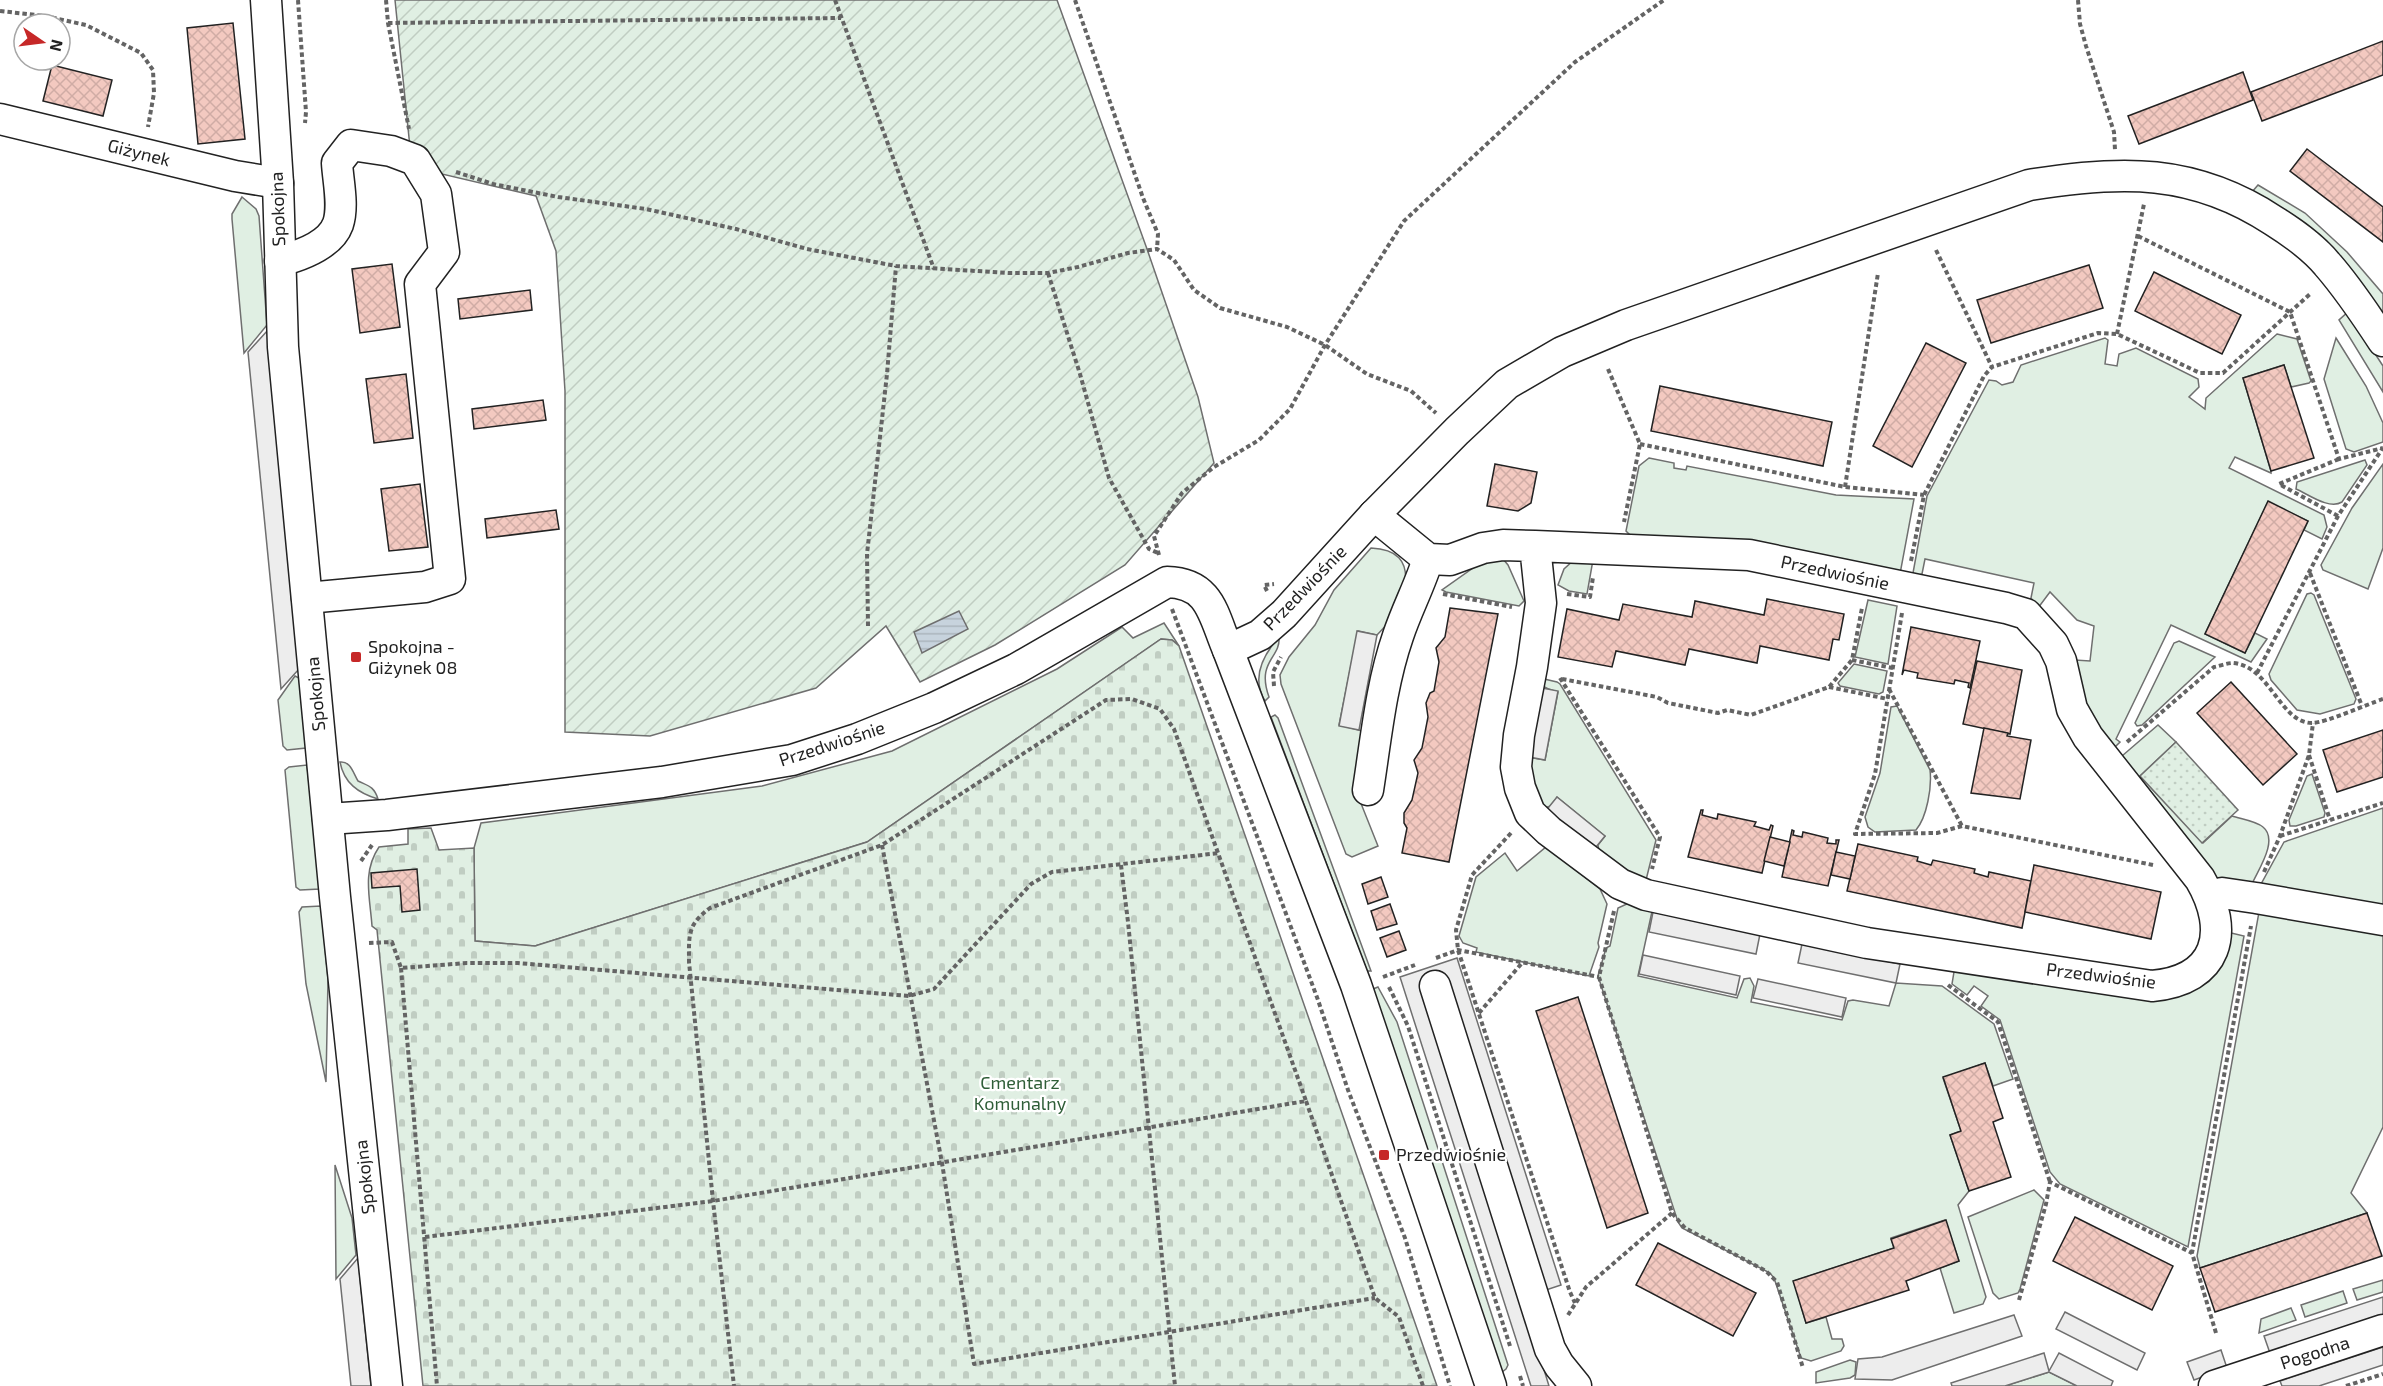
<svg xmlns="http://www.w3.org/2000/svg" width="2383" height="1386" font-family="'Exo 2',sans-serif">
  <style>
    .grass { fill: #e0efe3; stroke: #6f6f6f; stroke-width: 1.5 }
    .cemetery { fill: url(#cemetery-stones); stroke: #6f6f6f; stroke-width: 1.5 }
    .park { fill: url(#park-dots); stroke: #6f6f6f; stroke-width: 1.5 }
    .garden { fill: url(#garden-furrows); stroke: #6f6f6f; stroke-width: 1.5 }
    .parking { fill: #ededed; stroke: #6f6f6f; stroke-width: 1.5 }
    .water { fill: url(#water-rules); stroke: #6f6f6f; stroke-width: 1.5 }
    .building { fill: url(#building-cross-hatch); stroke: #222; stroke-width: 1.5 }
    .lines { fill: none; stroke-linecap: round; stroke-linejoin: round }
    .minor-casing { stroke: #222; stroke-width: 33 }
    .path { stroke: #646464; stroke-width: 4; stroke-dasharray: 4.5 3; stroke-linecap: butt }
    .minor { stroke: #fff; stroke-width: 30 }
    .poi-dot { fill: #c62828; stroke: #fff; stroke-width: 2 }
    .labels { text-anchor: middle; stroke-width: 4.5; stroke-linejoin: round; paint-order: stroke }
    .street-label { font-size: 18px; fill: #222; stroke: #fff }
    .poi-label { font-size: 18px; fill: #222; stroke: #fff; text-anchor: start }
    .park-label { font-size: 18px; fill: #2f5e38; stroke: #fff }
  </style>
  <defs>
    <pattern id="cemetery-stones" width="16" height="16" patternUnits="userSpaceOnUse" patternTransform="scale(1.5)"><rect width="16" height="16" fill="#e0efe3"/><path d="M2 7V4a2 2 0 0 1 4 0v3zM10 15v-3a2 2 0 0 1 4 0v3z" fill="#c0cdc2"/></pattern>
    <pattern id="park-dots" width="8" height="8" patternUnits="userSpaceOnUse" patternTransform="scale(1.5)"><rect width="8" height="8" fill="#e0efe3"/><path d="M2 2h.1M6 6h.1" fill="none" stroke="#c0cdc2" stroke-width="1.8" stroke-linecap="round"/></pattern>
    <pattern id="garden-furrows" width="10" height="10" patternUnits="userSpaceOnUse" patternTransform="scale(1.5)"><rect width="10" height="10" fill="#e0efe3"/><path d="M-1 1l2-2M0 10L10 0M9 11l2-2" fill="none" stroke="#c0cdc2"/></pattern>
    <pattern id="water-rules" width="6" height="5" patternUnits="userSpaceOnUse" patternTransform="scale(1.5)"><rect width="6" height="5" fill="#c7d3dd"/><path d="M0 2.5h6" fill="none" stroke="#abb5bd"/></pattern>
    <pattern id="building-cross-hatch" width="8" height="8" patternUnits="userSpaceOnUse" patternTransform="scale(1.5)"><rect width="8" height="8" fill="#f3c9c0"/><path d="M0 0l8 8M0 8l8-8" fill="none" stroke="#d0aca5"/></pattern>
  </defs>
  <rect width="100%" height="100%" fill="#fff"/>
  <!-- grass -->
  <g class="grass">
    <path d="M2258 185 2305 213 2347 252 2383 294V316L2252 192Z"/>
    <path d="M242 197 256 209 259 216 267 325 244 353 232 219V214Z"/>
    <path d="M2348 312 2383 366V392L2339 320Z"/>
    <path d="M2277 334 2297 339 2311 381 2309 383 2291 387 2284 365 2243 378 2271 471V473L2235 457 2229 468 2324 515 2327 527 2322 539 2304 530 2308 521 2268 502 2205 634 2245 653 2255 633 2267 639 2251 662 2171 625 2116 739 2120 742 2115 747 2122 756 2158 725 2176 742 2140 776 2203 843 2232 816C2241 819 2256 821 2263 827 2279 840 2258 870 2252 884L2211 877 2085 715 2075 660 2090 661 2094 626 2077 620 2050 592 2038 608 2030 603 2034 583 1925 559 1922 574 1916 576 1913 573 1927 496 1989 380 1996 381 2002 385 2013 382 2021 365 2105 338 2108 340 2105 364 2117 366 2119 354 2136 348 2198 379 2199 387 2189 397 2205 409 2206 398Z"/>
    <path d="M2336 338 2366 386 2383 423V442L2354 452 2346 449 2324 379Z"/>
    <path d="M1649 458 1674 463V468L1686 470 1687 466 1836 495 1914 499 1900 574 1632 537 1626 531 1639 466Z"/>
    <path d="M2365 460 2367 465 2342 502C2329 510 2308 494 2296 489L2297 482Z"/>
    <path d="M2383 464V548L2368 589 2323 570 2321 565 2352 508Z"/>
    <path d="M1371 548C1396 549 1409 560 1405 587 1404 592 1404 600 1401 605 1396 616 1385 626 1377 635L1358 631 1339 725 1359 730 1367 734 1358 796 1378 846 1352 857 1346 854 1281 684 1280 675 1289 657 1315 625 1334 590Z"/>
    <path d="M1503 559 1508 565 1524 601 1519 606 1446 592 1442 590 1483 561Z"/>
    <path d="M1575 559 1593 560 1587 594 1569 591 1558 585 1564 569Z"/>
    <path d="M2311 593 2314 595 2356 699 2354 704 2320 714 2297 710 2271 680 2269 674 2307 594Z"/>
    <path d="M1868 600 1897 606 1888 664 1855 657Z"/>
    <path d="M1164 623 1179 646 1172 640 1161 639 867 842 535 946 475 941 474 848 481 823 762 786 892 751 1057 669 1122 627 1133 638Z"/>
    <path d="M1279 637C1281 658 1256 661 1269 697L1265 701C1251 678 1263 655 1279 637Z"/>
    <path d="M2179 641 2215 657 2142 725 2137 726 2135 723 2174 643Z"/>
    <path d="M1854 664 1887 671 1883 692 1879 694 1840 686 1838 683Z"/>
    <path d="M295 676 299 678 306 748 287 750 283 746 278 700Z"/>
    <path d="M1540 678 1557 682 1560 684 1656 840 1646 880 1634 877 1600 857 1598 845 1605 836 1557 797 1551 806 1544 808 1539 806 1527 762 1533 758 1545 760 1558 692C1549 689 1542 689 1540 678Z"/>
    <path d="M1897 706 1930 770C1932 787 1927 817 1916 830L1875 832 1868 827 1865 817 1880 773 1891 707Z"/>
    <path d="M1275 715 1278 718 1371 971H1367L1271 717Z"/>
    <path d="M340 762C351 761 353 773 358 781 368 786 374 786 378 799 358 793 344 783 340 762Z"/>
    <path d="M307 765 320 889 300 890 296 887 285 770 289 767Z"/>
    <path d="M2312 774 2325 813 2324 817 2296 826H2290L2289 820 2307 776Z"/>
    <path d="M2383 808V907L2260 886 2284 842Z"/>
    <path d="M1546 847 1600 889 1607 904 1598 943 1599 947 1589 976 1476 952 1477 948 1463 943 1459 936 1476 877 1505 853 1517 871Z"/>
    <path d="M1631 902 1653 907 1638 976 1737 998 1744 979 1750 978 1754 986 1751 1002 1842 1020 1848 1001 1853 1000 1889 1006 1896 983 1942 986 1994 1024 2013 1079 1993 1086 1985 1063 1943 1078 1961 1131 1950 1135 1969 1191 1958 1205 1986 1297 1983 1304 1954 1313 1940 1268 1959 1261 1945 1220 1891 1238 1894 1248 1794 1281 1806 1323 1826 1317 1832 1339H1842L1844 1346 1841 1351 1811 1361 1801 1358 1774 1278 1770 1273 1682 1228 1678 1222 1598 976 1606 948 1610 946 1618 908Z"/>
    <path d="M321 906 328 979 326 1082 306 984 299 912 302 907Z"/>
    <path d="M2259 912 2383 933V1127L2351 1193 2367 1213 2200 1268 2197 1256Z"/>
    <path d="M2227 932 2244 936 2188 1247 2060 1184 2050 1172 2000 1020 1981 1006 1988 996 1974 986 1967 995 1952 984 1955 966 2155 995Z"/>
    <path d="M1378 987 1397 1022 1508 1365 1506 1369 1502 1372 1373 989Z"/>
    <path d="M335 1165 352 1218 356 1255 336 1279Z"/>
    <path d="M2034 1190 2044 1200 2020 1289 2018 1293 1999 1299 1993 1293 1968 1217Z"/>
    <path d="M2383 1280V1292L2357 1300 2353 1289Z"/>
    <path d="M2343 1291 2347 1303 2305 1317 2301 1305Z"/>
    <path d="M2291 1308 2296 1320 2259 1333 2261 1319Z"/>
    <path d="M1850 1360 1856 1362 1855 1375 1850 1378 1816 1383V1372Z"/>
    <path d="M2049 1372 2077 1386H2005Z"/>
  </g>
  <!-- cemetery -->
  <path class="cemetery" d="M1161 639 1172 640 1179 646 1437 1386H423L377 930 372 926C370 897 362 872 379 847L408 844V829L431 828 439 850 474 848 475 941 535 946 867 842Z"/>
  <!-- park -->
  <path class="park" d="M2176 742 2238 810 2202 843 2140 776Z"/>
  <!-- garden -->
  <path class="garden" d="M395 0H1057L1147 249 1198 397 1214 463 1125 565 995 645 920 682 886 626 816 688 650 736 565 732V391L556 251 536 196 412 167Z"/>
  <!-- parking -->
  <g class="parking">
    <path d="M268 330 299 669 281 689 248 352Z"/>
    <path d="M1357 631 1377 635 1359 730 1339 726Z"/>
    <path d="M1537 687 1558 691 1545 760 1524 756Z"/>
    <path d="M1557 797 1605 836 1592 852 1544 813Z"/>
    <path d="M1653 912 1760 934 1756 954 1649 932Z"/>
    <path d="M1802 944 1900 964 1896 983 1798 963Z"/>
    <path d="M1643 955 1740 976 1736 995 1639 974Z"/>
    <path d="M1457 958 1561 1285 1522 1298 1549 1386H1531L1400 977Z"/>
    <path d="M1758 979 1846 998 1842 1017 1753 998Z"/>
    <path d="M358 1258 362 1298 371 1386H351L340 1279Z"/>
    <path d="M2383 1297V1320L2271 1356 2264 1336Z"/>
    <path d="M2065 1312 2145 1353 2137 1370 2056 1329Z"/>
    <path d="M2014 1315 2022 1336 1892 1380 1855 1379 1858 1359 1882 1357Z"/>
    <path d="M2383 1347V1365L2319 1386H2282L2280 1381Z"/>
    <path d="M2221 1350 2227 1368 2194 1380 2187 1362Z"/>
    <path d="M2044 1353 2049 1371 2059 1353 2113 1381 2111 1386H2077L2049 1372 2005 1386H1952L1951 1383Z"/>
  </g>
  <!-- water -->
  <path class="water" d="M959 611 968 629 922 653 914 632Z"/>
  <!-- building -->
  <g class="building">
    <path d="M233 23 245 139 198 144 187 28Z"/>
    <path d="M2383 41V75L2262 121 2251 92Z"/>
    <path d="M52 65 112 80 103 116 43 101Z"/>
    <path d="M2243 72 2253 100 2139 144 2128 116Z"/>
    <path d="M2307 149 2383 207V242L2290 171Z"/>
    <path d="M392 264 400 327 360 333 352 269Z"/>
    <path d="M2089 265 2103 308 1991 343 1977 300Z"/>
    <path d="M2154 272 2241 315 2222 354 2135 311Z"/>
    <path d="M530 290 532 310 460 319 458 299Z"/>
    <path d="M1926 343 1966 363 1912 467 1873 446Z"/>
    <path d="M2284 365 2314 458 2271 471 2243 378Z"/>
    <path d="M406 374 413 438 374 443 366 379Z"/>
    <path d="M1660 386 1832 422 1823 466 1651 431Z"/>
    <path d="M543 400 546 420 474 429 472 409Z"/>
    <path d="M1495 464 1537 472 1531 503 1518 511 1487 506Z"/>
    <path d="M420 484 428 547 389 551 381 489Z"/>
    <path d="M2268 501 2308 521 2245 653 2205 634Z"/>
    <path d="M556 510 559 529 487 538 485 519Z"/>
    <path d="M1767 599 1844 614 1839 640 1833 639 1829 660 1760 646 1757 663 1689 649 1685 665 1616 651 1612 667 1558 657 1567 609 1619 620 1623 604 1692 617 1695 601 1764 615Z"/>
    <path d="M1450 608 1498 614 1449 862 1402 853 1407 828 1404 823V813L1412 800 1418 773 1414 760 1422 748 1428 717 1426 703 1430 693 1434 691 1439 662 1436 648 1445 637Z"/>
    <path d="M1911 627 1980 641 1970 688 1968 687 1969 683 1955 680 1954 684 1917 678 1918 673 1904 670 1902 675Z"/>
    <path d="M1977 661 2022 670 2010 734 1963 724Z"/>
    <path d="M2231 682 2297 754 2263 785 2197 713Z"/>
    <path d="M1984 728 2008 733 2007 736 2031 740 2020 799 1971 793Z"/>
    <path d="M2383 730V777L2337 792 2323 750Z"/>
    <path d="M1701 810H1703L1702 815 1717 819 1718 814 1756 822 1754 826 1769 830 1771 825 1773 826 1762 873 1688 857Z"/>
    <path d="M1792 830 1794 831 1793 835 1802 837 1803 832 1828 838 1827 843 1836 844V840H1839L1828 886 1782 877Z"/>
    <path d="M1770 837 1790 842 1784 866 1764 861Z"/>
    <path d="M1858 844 1918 857 1917 861 1931 865 1933 860 1975 869 1974 873 1988 877 1989 872 2031 881 2022 928 1847 891Z"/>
    <path d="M1836 852 1855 856 1850 879 1831 875Z"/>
    <path d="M2034 865 2161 892 2151 939 2025 912Z"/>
    <path d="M417 869 420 910 402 912 400 886 372 888 371 873Z"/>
    <path d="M1381 877 1388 897 1368 904 1362 884Z"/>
    <path d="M1390 904 1397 924 1377 930 1371 911Z"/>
    <path d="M1399 931 1406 950 1387 957 1380 938Z"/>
    <path d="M1578 997 1648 1213 1607 1228 1536 1011Z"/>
    <path d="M1985 1063 2003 1118 1993 1122 2011 1177 1969 1191 1950 1135 1961 1131 1943 1077Z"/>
    <path d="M2367 1213 2382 1256 2215 1312 2200 1268Z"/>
    <path d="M2075 1217 2173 1266 2152 1310 2053 1261Z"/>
    <path d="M1946 1220 1959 1261 1906 1281 1909 1290 1806 1323 1793 1281 1894 1248 1891 1239Z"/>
    <path d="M1658 1243 1756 1293 1733 1336 1636 1285Z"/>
  </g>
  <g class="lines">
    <!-- minor casing -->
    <g class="minor-casing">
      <g id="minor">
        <path d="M266 0 278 183 283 347 335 897 387 1386"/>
        <path d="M0 119 235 176 278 183"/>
        <path d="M280 261C299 256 330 246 338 224 344 206 338 181 337 163L351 145 391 151 415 160 436 194 444 252 420 284 450 579 425 587 307 598"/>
        <path d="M1374 515 1428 559 1450 560 1483 548 1503 545 1535 546 1541 603 1532 667 1519 735 1516 767 1520 788 1530 813 1549 831 1620 884 1646 895 1867 943 2152 986C2218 980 2231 932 2200 879L2088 737 2072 709 2061 661 2053 644 2026 614 2006 608 1749 555 1535 546"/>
        <path d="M1228 650 1260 635 1284 614 1374 515 1457 431 1507 384 1562 352 1626 325 2029 185C2120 170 2194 168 2274 221 2293 233 2312 246 2327 264 2348 288 2366 315 2383 341"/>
        <path d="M1368 790C1376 739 1381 685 1398 636 1407 609 1420 585 1428 559"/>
        <path d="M328 819 387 815 662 782 792 760 857 739 934 708 1016 669 1167 582C1211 583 1213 615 1228 650L1356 985 1491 1386"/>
        <path d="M2210 896 2222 893 2256 898 2383 920"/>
        <path d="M1435 986 1550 1349 1559 1365 1576 1386"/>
        <path d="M2214 1386 2383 1330"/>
      </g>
    </g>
    <!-- path -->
    <g class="path">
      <path d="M298 0 306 112 305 123"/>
      <path d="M386 0 388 23 409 129"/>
      <path d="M835 0 934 269"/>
      <path d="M1075 0 1143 198 1158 234 1157 249"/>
      <path d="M2078 0 2080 24 2086 46 2114 132 2115 150"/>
      <path d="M0 11 45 16 86 25 141 53 153 70 154 93 148 127"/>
      <path d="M388 23 841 18"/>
      <path d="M456 172 493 184 558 197 646 209 736 229 807 249 896 266 1009 273H1048L1078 267 1128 253 1157 249 1174 260 1194 290 1220 308 1287 327 1325 345 1367 374 1411 391 1436 413"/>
      <path d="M2138 236 2290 312 2339 459 2383 448"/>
      <path d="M1936 250 1992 367"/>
      <path d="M1048 273 1080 374 1109 478 1149 549 1158 553"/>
      <path d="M2117 334 2144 204"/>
      <path d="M1608 369 1640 444 1624 522"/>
      <path d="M1640 444 1845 487 1924 495"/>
      <path d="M1845 487 1878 273"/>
      <path d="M2338 516 2279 484 2339 459"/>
      <path d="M1159 555 1154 536 1182 493 1214 467 1259 440 1290 409 1325 345 1404 221 1575 62 1664 0"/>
      <path d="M1911 561 1924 495 1984 376 1992 367 2098 333 2117 334 2200 373H2223L2310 294"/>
      <path d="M2310 573 2362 706"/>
      <path d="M1267 591 1264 585 1274 584"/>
      <path d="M1443 594 1512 607"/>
      <path d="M1567 594 1590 597 1593 577"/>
      <path d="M1172 609 1282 903 1318 1000 1348 1090 1405 1238 1450 1386"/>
      <path d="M1902 613 1875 774 1855 834 1937 833 1962 826 2153 865"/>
      <path d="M868 626 867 554 887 374 896 266"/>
      <path d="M1852 660 1893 668"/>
      <path d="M2257 673 2338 516 2382 449"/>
      <path d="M1560 678 1660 837 1652 869"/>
      <path d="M1562 679 1657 697 1668 703 1718 713 1727 710 1751 715 1829 687 1852 660 1862 608"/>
      <path d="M1274 686 1273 672 1281 657"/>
      <path d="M1829 687 1888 699"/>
      <path d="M1889 689 1962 826"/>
      <path d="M2127 742 2214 667C2220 666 2227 663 2233 663 2270 666 2280 723 2312 723 2325 723 2368 704 2383 699"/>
      <path d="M2309 755 2330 820"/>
      <path d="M1511 833 1472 875 1456 930 1458 950 1570 1292 1575 1303"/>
      <path d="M2280 836 2383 803"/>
      <path d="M882 845 942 1163 974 1364 1375 1298"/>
      <path d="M361 861 372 845"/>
      <path d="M1121 865 1128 922 1175 1386"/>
      <path d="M2264 872 2280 836 2309 755 2313 723"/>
      <path d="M1614 911 1599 977 1672 1213 1685 1228 1766 1271 1777 1282 1803 1368"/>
      <path d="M369 943 392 942 401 968 467 963H518L909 996 934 989 1031 884 1052 872 1219 853"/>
      <path d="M1436 958 1458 950 1599 977"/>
      <path d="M401 968 437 1386"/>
      <path d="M1383 977 1415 965"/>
      <path d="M1948 985 1998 1022 2050 1182"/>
      <path d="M1389 987 1408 1026 1510 1346"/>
      <path d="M1479 1013 1522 963"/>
      <path d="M1306 1101 1375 1298 1399 1317 1423 1386"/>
      <path d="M425 1237 713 1201 1306 1101 1174 729 1160 709 1132 699 1106 700 882 845 710 908C687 925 689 935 689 962L713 1201 734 1386"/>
      <path d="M2019 1300 2046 1204 2050 1182 2192 1253"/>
      <path d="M1568 1315 1586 1287 1672 1213"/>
      <path d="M2216 1333 2192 1253 2251 926"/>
      <path d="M1520 1376 1523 1386"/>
      <path d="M2346 1386 2383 1374"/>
    </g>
    <!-- minor -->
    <use href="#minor" class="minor"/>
  </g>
  <!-- markers -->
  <g class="poi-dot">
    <rect x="350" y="651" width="12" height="12" rx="3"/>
    <rect x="1378" y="1149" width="12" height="12" rx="3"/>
  </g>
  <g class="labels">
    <!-- street labels -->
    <g class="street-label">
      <text transform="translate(139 153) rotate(14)" y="6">Giżynek</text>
      <text transform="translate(278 209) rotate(-92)" y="6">Spokojna</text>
      <text transform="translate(1835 573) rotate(12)" y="6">Przedwiośnie</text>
      <text transform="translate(1305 588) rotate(-46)" y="6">Przedwiośnie</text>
      <text transform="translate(316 694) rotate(-95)" y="6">Spokojna</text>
      <text transform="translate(832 744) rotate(-18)" y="6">Przedwiośnie</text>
      <text transform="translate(2101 976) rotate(7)" y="6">Przedwiośnie</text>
      <text transform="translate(365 1177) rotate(-96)" y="6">Spokojna</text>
      <text transform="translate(2315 1353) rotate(-18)" y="6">Pogodna</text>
    </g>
    <!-- poi labels -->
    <g class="poi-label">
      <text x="368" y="653">Spokojna -<tspan x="368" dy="21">Giżynek 08</tspan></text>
      <text x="1396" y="1161">Przedwiośnie</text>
    </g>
    <!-- park labels -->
    <g class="park-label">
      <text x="1020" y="1089">Cmentarz<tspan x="1020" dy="21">Komunalny</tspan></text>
    </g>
  </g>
  <!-- north arrow -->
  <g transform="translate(42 42) rotate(104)"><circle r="28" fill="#ffffff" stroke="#a7a7a7" stroke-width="1.5"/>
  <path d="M0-4.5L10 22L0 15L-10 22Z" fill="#c62828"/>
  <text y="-9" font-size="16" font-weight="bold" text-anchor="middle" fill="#222222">N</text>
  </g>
</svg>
